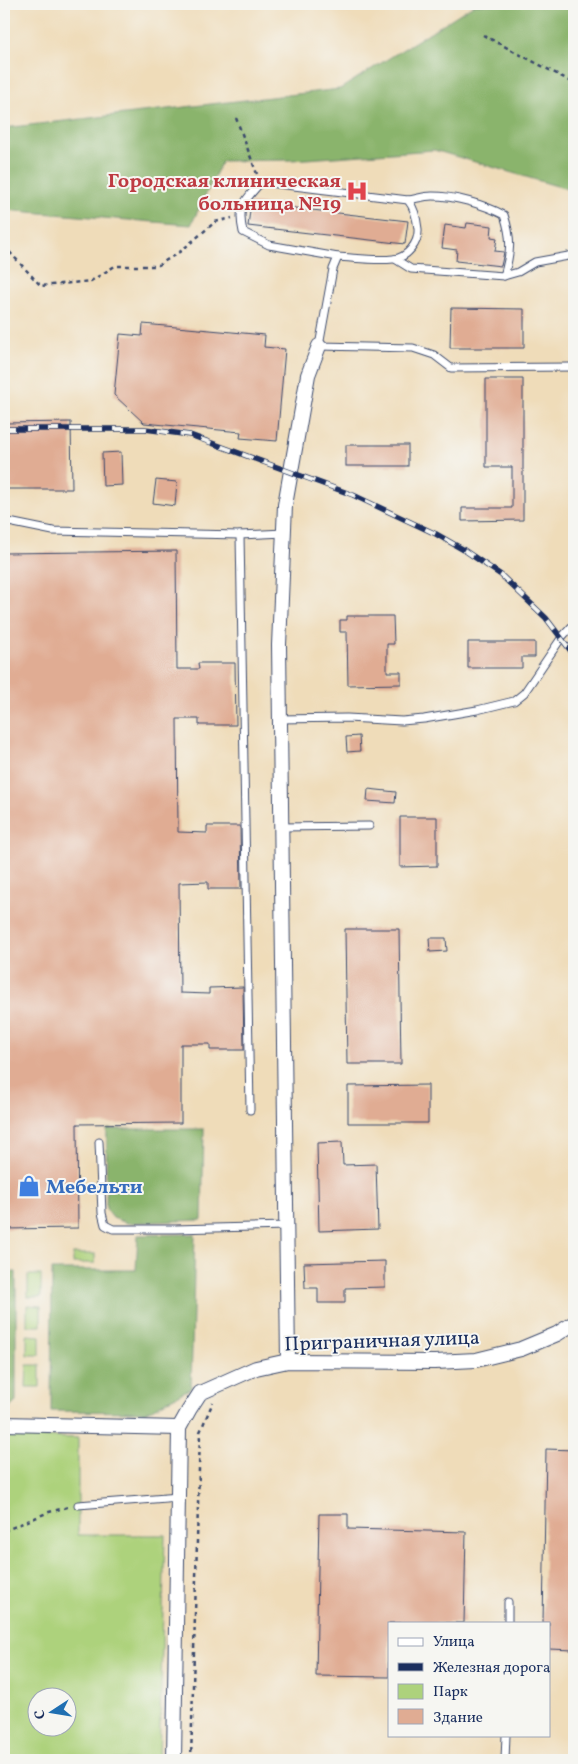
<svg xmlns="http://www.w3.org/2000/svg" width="578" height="1764" font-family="Vollkorn,serif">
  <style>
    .green { fill: #add27c; stroke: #64806d; fill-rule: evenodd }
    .forest { fill: #8ab46c; stroke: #527265 }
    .building { fill: #e0ac93 }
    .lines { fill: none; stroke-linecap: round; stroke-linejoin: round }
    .lane-casing { stroke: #3b496c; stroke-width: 9 }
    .street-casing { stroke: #3b496c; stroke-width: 16 }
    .path { stroke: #3b496c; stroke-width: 2.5; stroke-dasharray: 4 4; stroke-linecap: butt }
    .lane { stroke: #fff; stroke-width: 7 }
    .street { stroke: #fff; stroke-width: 14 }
    .rail-casing { stroke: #1b2f5e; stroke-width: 5.5 }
    .rail { stroke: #f6f6f2; stroke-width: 4; stroke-dasharray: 11; stroke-linecap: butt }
    .labels { text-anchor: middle; stroke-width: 4; stroke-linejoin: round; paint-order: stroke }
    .health-label { font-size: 20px; font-weight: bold; fill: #be3a42; stroke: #f6f6f2; text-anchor: end }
    .shop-label { font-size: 20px; font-weight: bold; fill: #366cbe; stroke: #f6f6f2; text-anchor: start }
    .street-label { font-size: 20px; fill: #1b2f5e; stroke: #f6f6f2 }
  </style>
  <rect width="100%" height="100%" fill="#f6f6f2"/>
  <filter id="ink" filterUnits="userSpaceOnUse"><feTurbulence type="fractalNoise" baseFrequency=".02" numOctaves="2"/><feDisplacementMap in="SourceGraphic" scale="10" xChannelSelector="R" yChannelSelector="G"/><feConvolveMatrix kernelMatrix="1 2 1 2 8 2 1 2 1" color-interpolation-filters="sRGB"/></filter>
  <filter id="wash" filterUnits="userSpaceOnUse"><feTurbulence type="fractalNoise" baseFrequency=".0096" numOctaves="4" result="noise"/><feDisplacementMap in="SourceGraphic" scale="20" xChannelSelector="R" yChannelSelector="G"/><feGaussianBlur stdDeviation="1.12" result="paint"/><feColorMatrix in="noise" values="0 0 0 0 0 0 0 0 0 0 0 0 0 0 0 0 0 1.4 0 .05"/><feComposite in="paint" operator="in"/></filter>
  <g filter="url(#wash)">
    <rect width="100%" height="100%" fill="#efdcb9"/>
    <!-- green -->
    <g class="green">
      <rect x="73" y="1254" width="22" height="9"/>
      <rect x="28" y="1275" width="13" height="22"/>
      <path d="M27 1305 41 1306V1326H27Z"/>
      <path d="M27 1335 40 1336V1355H27Z"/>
      <path d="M27 1365H40V1387H26Z"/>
      <path d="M4 1436 78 1438V1535H165L159 1760H4ZM38 1696H68V1726H38Z"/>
    </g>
    <!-- forest -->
    <g class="forest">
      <path d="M475 4H574V191L434 150 292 160 222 161 191 225 4 210V128L340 89Z"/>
      <path d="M107 1129H204L202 1220 127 1223 113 1218 106 1209Z"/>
      <path d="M195 1234 191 1388 146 1412 51 1411 52 1270H136L138 1235Z"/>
      <path d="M4 1272H16V1402L4 1413Z"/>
    </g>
    <g id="blocks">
      <!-- building -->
      <g class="building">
        <path d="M251 203 408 221 405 244 248 226Z"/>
        <path d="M467 223 492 226 491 237 497 238 495 251 504 252 501 266 456 261 457 250 442 248 445 225 466 228Z"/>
        <path d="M451 308 524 309V348H450Z"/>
        <path d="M143 324 265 335 264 347 285 349 277 441 240 438 241 432 144 423 114 395 120 334 142 336Z"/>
        <path d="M486 379H523V520L462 521V508H512V467H486Z"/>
        <path d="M71 422 72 489H4V423Z"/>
        <rect x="346" y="445" width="62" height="21"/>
        <path d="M121 452 122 485 103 486 102 453Z"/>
        <path d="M156 480 177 482 175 506 153 503Z"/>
        <path d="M176 551 177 669H199L198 663H235L236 725H199V719H177L178 832 207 833V826H240L241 889H208V882L179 883 180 993 209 994V988L243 987 244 1050H210V1044H181V1123L77 1124 78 1228 4 1229V553Z"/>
        <path d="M347 616H393L394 644H387V672H401V684L348 685 347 632H340V620H347Z"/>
        <path d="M468 642H535V657H522V668H468Z"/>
        <path d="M359 736 360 751 347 752 346 737Z"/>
        <path d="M368 789 396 792 395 803 367 801Z"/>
        <path d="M400 817H437V866L400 867Z"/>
        <path d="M345 929H399L401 1064H347Z"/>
        <path d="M429 938H446L447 951 430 952Z"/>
        <path d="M428 1085V1123H348V1086Z"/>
        <path d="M342 1142 343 1165 376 1164 378 1229 319 1231 317 1143Z"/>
        <path d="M385 1261V1287L345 1288V1303H318V1288H305L304 1263Z"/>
        <path d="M546 1449 574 1450V1650L549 1649V1623H543Z"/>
        <path d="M319 1514H348V1529L466 1532 464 1623H389V1677L316 1676Z"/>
      </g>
    </g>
  </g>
  <g filter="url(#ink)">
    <use href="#blocks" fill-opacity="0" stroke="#3b496c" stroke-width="1"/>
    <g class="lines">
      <!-- lane casing -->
      <g class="lane-casing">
        <g id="lane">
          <path d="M408 200C415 209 417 219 418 229 419 243 407 258 393 259 375 261 356 258 338 257L333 269 319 346 413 348 434 355 451 368 574 367"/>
          <path d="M338 257 269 245 243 232C237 205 244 202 261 182L408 200C416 199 424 196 432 196 455 196 483 204 504 215 512 239 511 252 504 276"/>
          <path d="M395 259 411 269 504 276 518 272 535 262 574 255"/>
          <path d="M4 521 53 531 240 535 284 533"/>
          <path d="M240 535 250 1110"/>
          <path d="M279 719 347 718 402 721 424 719 477 710 514 701 524 693 562 637 574 624"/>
          <path d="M281 827 369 826"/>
          <path d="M99 1142 102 1213 105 1225 113 1229H175L286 1226"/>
          <path d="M78 1505 179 1497"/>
          <path d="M508 1623V1602"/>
          <path d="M505 1760 506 1735"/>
        </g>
      </g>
      <!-- street casing -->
      <g class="street-casing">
        <g id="street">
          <path d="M288 1361 279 645 285 505 308 375 319 346"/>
          <path d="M4 1424 179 1428"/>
          <path d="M174 1760 179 1428 189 1410 200 1393 256 1368 288 1361 435 1362 476 1360 521 1349 557 1334 574 1323"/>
        </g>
      </g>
      <!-- path -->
      <g class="path">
        <path d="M483 35 574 83"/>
        <path d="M236 118 257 174"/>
        <path d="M4 246 41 286 91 281 115 266H157L181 251 215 222 232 218"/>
        <path d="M4 1531 49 1512 68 1507"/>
        <path d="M191 1760 200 1432 213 1402"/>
      </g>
      <!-- lane -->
      <use href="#lane" class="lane"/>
      <!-- street -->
      <use href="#street" class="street"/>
      <!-- rail casing -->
      <g class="rail-casing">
        <path id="rail" d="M4 429H145L190 435 353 495 436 534 464 550 501 575 546 618 574 655"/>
      </g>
      <!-- rail -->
      <use href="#rail" class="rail"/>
    </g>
  </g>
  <!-- icons -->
  <defs>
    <g id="hospital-bare" transform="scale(1.725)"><path d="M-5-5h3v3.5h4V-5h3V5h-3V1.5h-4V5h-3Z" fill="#e0444e" stroke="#f6f6f2" stroke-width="2.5" paint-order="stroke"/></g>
    <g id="shop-bare" transform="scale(1.725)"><path d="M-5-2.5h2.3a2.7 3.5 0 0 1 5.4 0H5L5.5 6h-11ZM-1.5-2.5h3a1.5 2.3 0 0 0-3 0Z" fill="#3f7fe0" stroke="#f6f6f2" stroke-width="2.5" paint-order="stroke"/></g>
  </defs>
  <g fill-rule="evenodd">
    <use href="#hospital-bare" x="357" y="191"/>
    <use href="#shop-bare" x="29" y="1186"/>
  </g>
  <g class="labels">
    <!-- health labels -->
    <g class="health-label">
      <text x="341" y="187">Городская клиническая<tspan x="341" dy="23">больница №19</tspan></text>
    </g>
    <!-- shop labels -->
    <g class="shop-label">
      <text x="46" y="1193">Мебельти</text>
    </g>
    <!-- street labels -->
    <g class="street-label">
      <text transform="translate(382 1340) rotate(-2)" y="7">Приграничная улица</text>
    </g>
  </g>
  <!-- margin -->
  <rect width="578" height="1764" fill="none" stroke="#f6f6f2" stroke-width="20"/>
  <!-- legend -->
  <rect x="388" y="1622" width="162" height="115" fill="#f6f6f2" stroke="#9ea6b7"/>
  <rect x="398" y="1638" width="25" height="8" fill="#ffffff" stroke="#9ea6b7"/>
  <text x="433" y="1646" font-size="15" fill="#1b2f5e">Улица</text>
  <rect x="398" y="1663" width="25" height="8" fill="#1b2f5e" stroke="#9ea6b7"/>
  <text x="433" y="1672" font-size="15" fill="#1b2f5e">Железная дорога</text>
  <rect x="398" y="1684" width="25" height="15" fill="#add27c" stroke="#9ea6b7"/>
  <text x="433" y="1696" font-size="15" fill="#1b2f5e">Парк</text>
  <rect x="398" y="1709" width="25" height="15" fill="#e0ac93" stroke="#9ea6b7"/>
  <text x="433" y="1722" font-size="15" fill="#1b2f5e">Здание</text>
  <!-- north arrow -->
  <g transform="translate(52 1712) rotate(258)"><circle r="24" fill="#f6f6f2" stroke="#9ea6b7"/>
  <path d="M0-4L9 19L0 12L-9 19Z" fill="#1f6fb2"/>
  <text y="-8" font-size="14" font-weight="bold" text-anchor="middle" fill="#1b2f5e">С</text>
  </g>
</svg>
